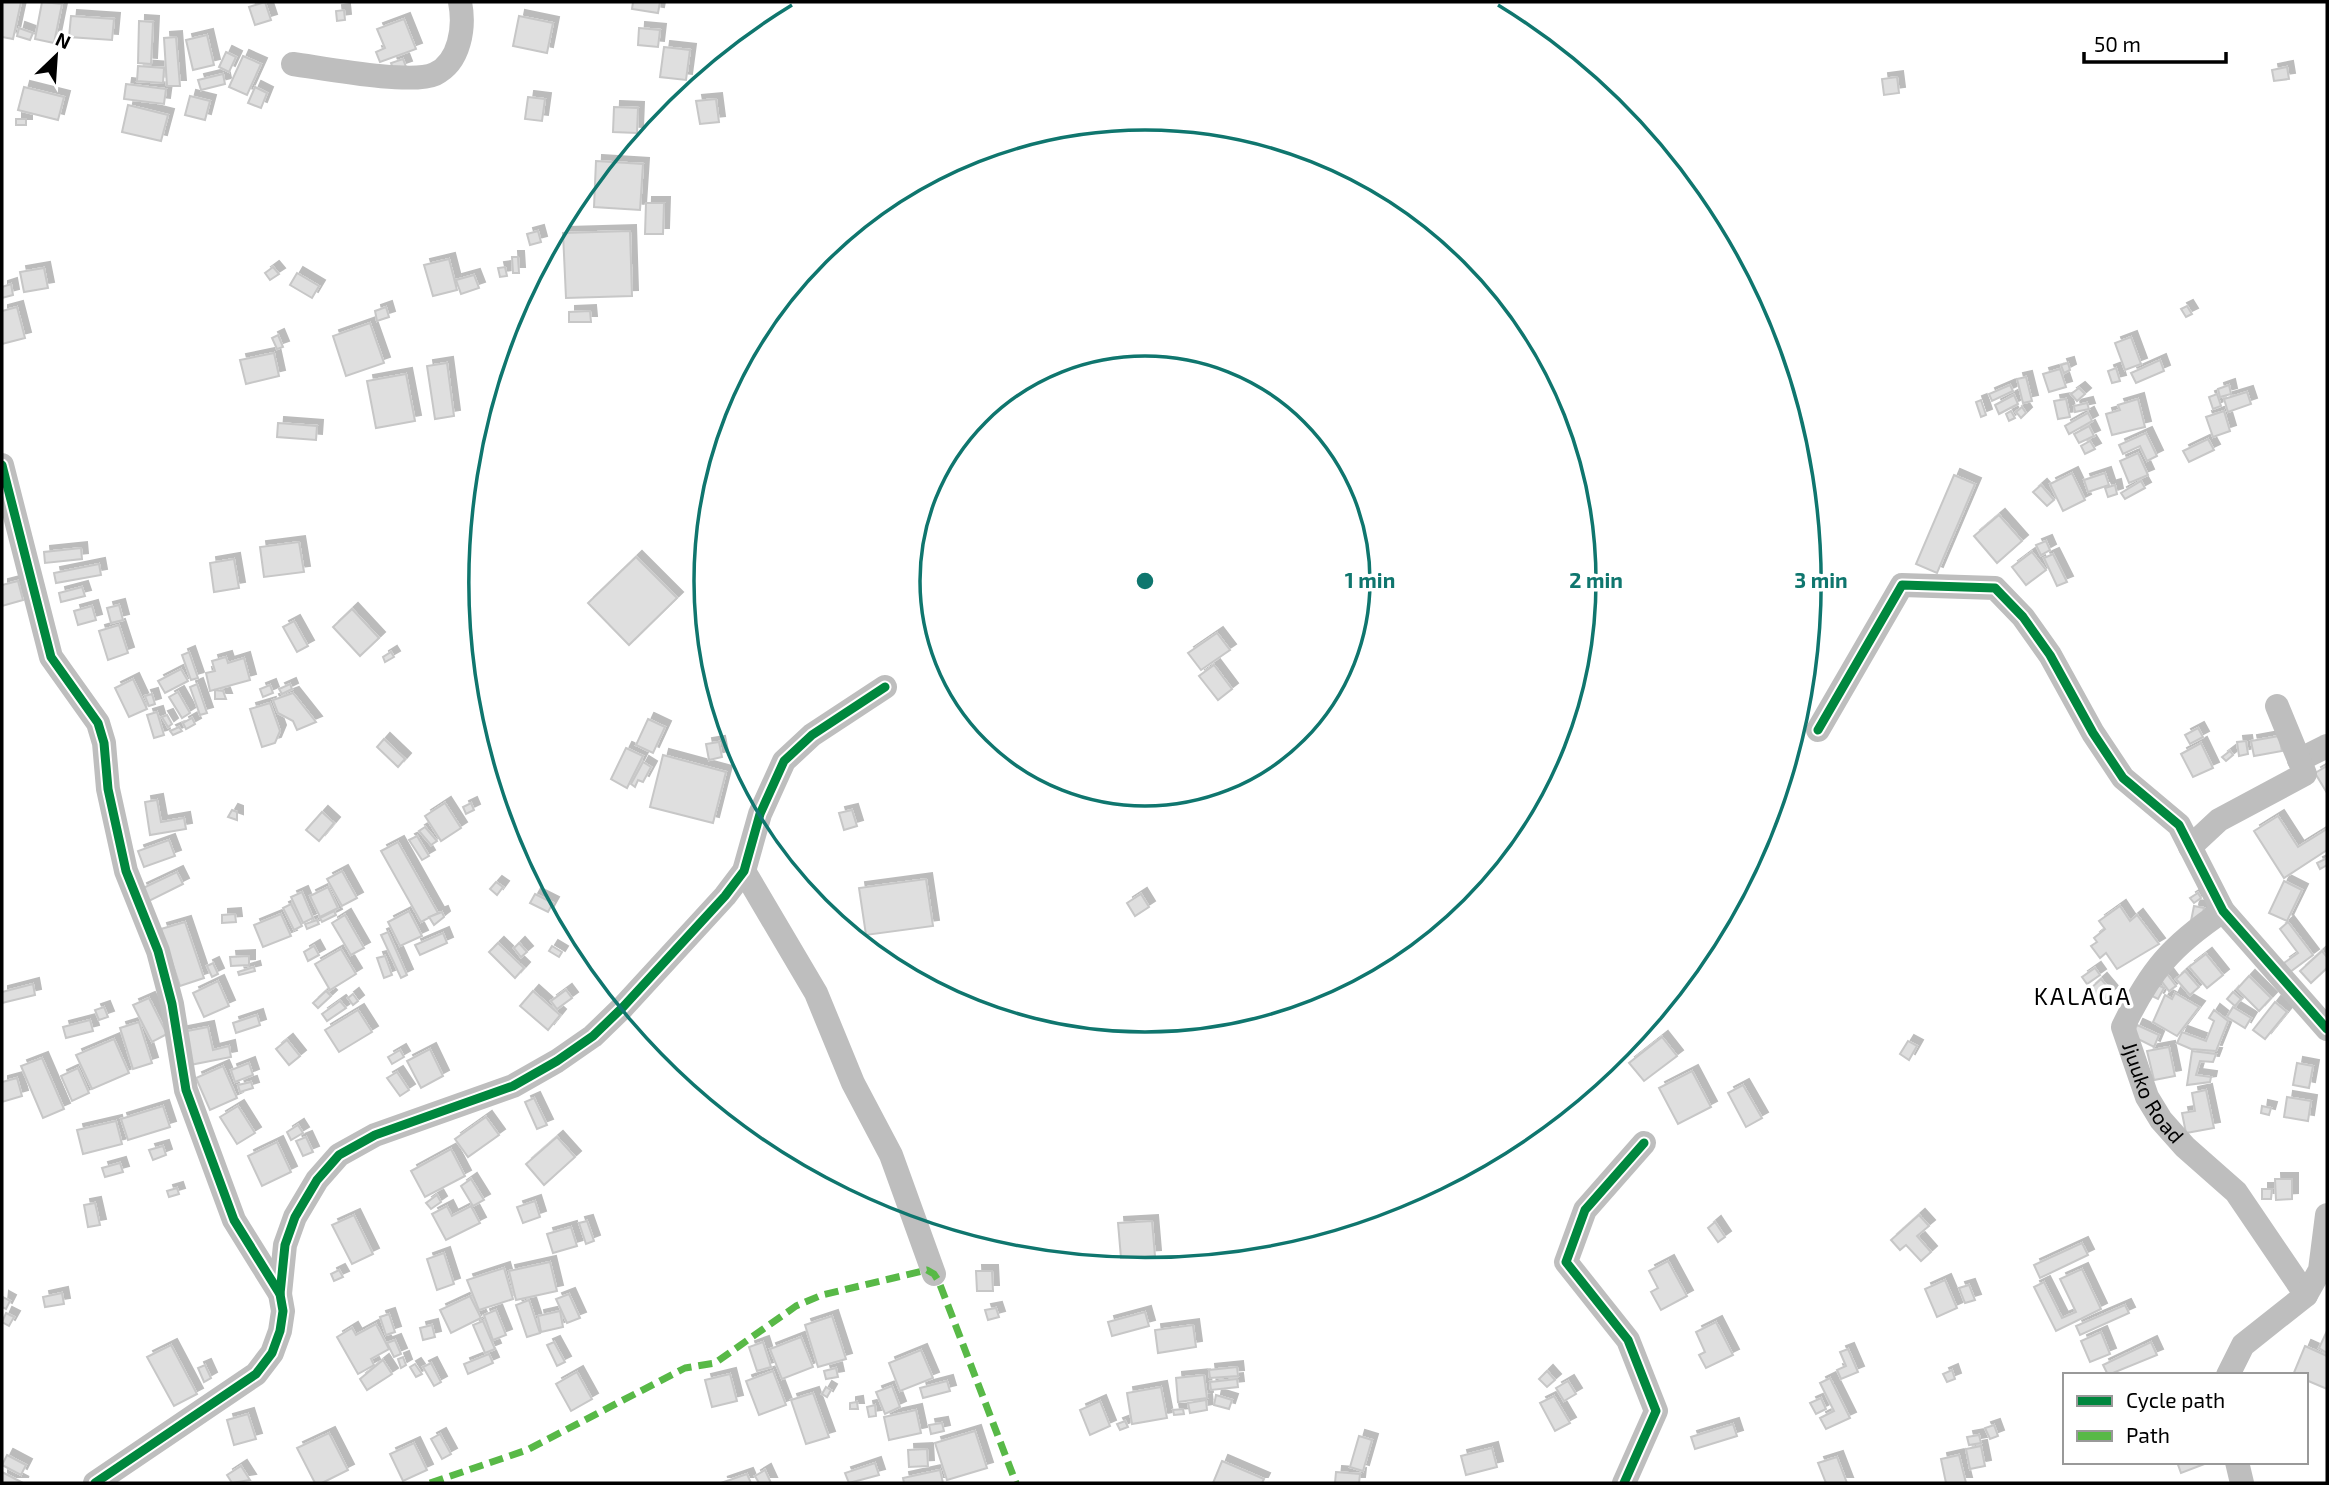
<svg xmlns="http://www.w3.org/2000/svg" width="2329" height="1485" font-family="'Exo 2',sans-serif">
  <style>
    .building { fill: #dfdfdf; stroke: #c7c7c7; stroke-width: 2; filter: url(#shadow) }
    .lines { fill: none; stroke-linecap: round; stroke-linejoin: round }
    .minor { stroke: #bebebe; stroke-width: 24 }
    .quiet { stroke: #58b947; stroke-width: 7; stroke-dasharray: 14 7; stroke-linecap: butt }
    .cycleway-casing { stroke: #fff; stroke-width: 13 }
    .cycleway { stroke: #00873e; stroke-width: 9 }
    .ring { fill: none; stroke: #0f766e; stroke-width: 3.5 }
    .labels { text-anchor: middle; stroke-width: 7; stroke-linejoin: round; paint-order: stroke }
    .street-label { font-size: 21px; fill: #000; stroke: #fff }
    .quarter-label { font-size: 24px; letter-spacing: 2px; fill: #000; stroke: #fff }
    .centre { fill: #0f766e; stroke: #fff; stroke-width: 3.5 }
    .ring-label { font-size: 21px; text-anchor: middle; font-weight: bold; fill: #0f766e; stroke: #fff; stroke-width: 7; stroke-linejoin: round; paint-order: stroke }
  </style>
  <defs>
    <filter id="shadow"><feDropShadow dx="6" dy="-6" stdDeviation="0" flood-color="#0004"/></filter>
  </defs>
  <rect width="100%" height="100%" fill="#fff"/>
  <!-- building -->
  <g class="building">
    <path d="M2 2H21L13 39 2 37Z"/>
    <path d="M42 2 62 4 54 43 35 39Z"/>
    <path d="M265 2 271 20 255 25 249 7Z"/>
    <path d="M633 2H660L658 13 632 9Z"/>
    <path d="M344 10 345 20 337 21 336 11Z"/>
    <path d="M71 16 114 19 112 40 69 37Z"/>
    <path d="M519 16 553 23 547 53 513 46Z"/>
    <path d="M404 19 416 49 380 62 376 52 385 48 377 29Z"/>
    <path d="M139 21 153 22 151 64 138 63Z"/>
    <path d="M19 28 33 33 30 40 17 36Z"/>
    <path d="M639 28 660 30 658 47 638 45Z"/>
    <path d="M207 35 214 65 193 70 186 40Z"/>
    <path d="M176 37 180 86H167L164 38Z"/>
    <path d="M664 47 690 50 686 80 660 77Z"/>
    <path d="M226 52 236 57 229 72 219 67Z"/>
    <path d="M243 56 261 64 247 95 229 87Z"/>
    <path d="M403 59 406 67 394 71 391 63Z"/>
    <path d="M138 66 164 68 163 83 137 81Z"/>
    <path d="M2287 67 2289 79 2274 81 2272 70Z"/>
    <path d="M223 74 225 84 201 90 198 80Z"/>
    <path d="M1897 77 1899 93 1884 95 1882 79Z"/>
    <path d="M126 84 166 89 164 104 124 99Z"/>
    <path d="M24 87 64 97 58 120 18 110Z"/>
    <path d="M255 87 267 93 261 108 248 103Z"/>
    <path d="M190 96 210 101 205 120 185 115Z"/>
    <path d="M528 97 545 99 542 121 525 119Z"/>
    <path d="M716 99 719 122 700 124 696 101Z"/>
    <path d="M128 105 168 115 161 141 122 132Z"/>
    <path d="M614 107 638 108 637 133 613 132Z"/>
    <rect x="16" y="119" width="10" height="6"/>
    <path d="M596 161 643 164 640 210 594 207Z"/>
    <path d="M646 203H664L663 234H645Z"/>
    <path d="M538 231 541 242 530 245 527 234Z"/>
    <path d="M630 231 632 296 566 298 563 233Z"/>
    <path d="M512 257H518L519 273H513Z"/>
    <path d="M449 259 457 290 433 296 424 265Z"/>
    <path d="M273 267 279 274 270 280 265 273Z"/>
    <path d="M505 267 507 276 500 277 498 268Z"/>
    <path d="M44 268 48 288 24 292 20 272Z"/>
    <path d="M297 273 319 286 312 298 290 285Z"/>
    <path d="M474 275 479 288 461 294 456 280Z"/>
    <path d="M11 284 13 295 2 298V287Z"/>
    <path d="M2187 306 2192 314 2186 317 2181 309Z"/>
    <path d="M17 307 25 338 2 344V311Z"/>
    <path d="M386 307 389 317 377 321 375 311Z"/>
    <path d="M590 311 591 322H569V312Z"/>
    <path d="M370 323 384 363 346 376 333 336Z"/>
    <path d="M278 335 283 347 277 349 272 338Z"/>
    <path d="M2131 337 2141 364 2125 370 2115 343Z"/>
    <path d="M274 353 279 376 246 384 240 360Z"/>
    <path d="M2160 360 2164 371 2136 383 2131 373Z"/>
    <path d="M447 363 454 416 435 419 427 366Z"/>
    <path d="M2068 363 2070 370 2064 373 2061 365Z"/>
    <path d="M2116 368 2120 381 2112 383 2108 371Z"/>
    <path d="M2060 369 2066 387 2049 392 2043 374Z"/>
    <path d="M406 374 415 421 376 428 367 381Z"/>
    <path d="M2026 377 2032 401 2023 403 2017 379Z"/>
    <path d="M2010 385 2013 391 1992 401 1989 394Z"/>
    <path d="M2229 385 2231 394 2220 397 2218 389Z"/>
    <path d="M2079 388 2085 394 2077 401 2071 394Z"/>
    <path d="M2247 392 2251 404 2228 412 2224 399Z"/>
    <path d="M2217 394 2221 406 2213 409 2209 397Z"/>
    <path d="M2014 395 2018 404 1999 414 1995 405Z"/>
    <path d="M2066 399 2070 417 2058 419 2054 401Z"/>
    <path d="M2138 399 2145 427 2112 435 2106 414 2120 410 2118 405Z"/>
    <path d="M1981 400 1986 415 1981 417 1976 402Z"/>
    <path d="M2087 403 2089 409 2075 412 2074 406Z"/>
    <path d="M2022 407 2026 413 2021 418 2016 412Z"/>
    <path d="M2011 411 2015 418 2009 421 2006 414Z"/>
    <path d="M2224 411 2230 431 2213 437 2206 417Z"/>
    <path d="M2088 413 2092 421 2069 434 2065 426Z"/>
    <path d="M278 423 317 426 316 440 277 437Z"/>
    <path d="M2089 426 2094 436 2079 443 2074 434Z"/>
    <path d="M2146 433 2157 456 2147 461 2140 446 2123 454 2119 445Z"/>
    <path d="M2208 439 2214 450 2189 462 2183 451Z"/>
    <path d="M2090 441 2095 449 2085 454 2081 446Z"/>
    <path d="M2138 453 2148 475 2129 483 2120 461Z"/>
    <path d="M2072 473 2085 500 2063 511 2050 484Z"/>
    <path d="M2105 473 2109 485 2088 492 2084 480Z"/>
    <path d="M1954 475 1975 484 1937 573 1916 564Z"/>
    <path d="M2141 481 2145 488 2125 499 2121 493Z"/>
    <path d="M2041 485 2054 500 2047 506 2033 492Z"/>
    <path d="M2115 485 2117 494 2108 497 2105 488Z"/>
    <path d="M1999 515 2022 541 1997 563 1974 536Z"/>
    <path d="M2046 541 2050 550 2041 555 2036 545Z"/>
    <path d="M299 542 304 572 264 577 260 547Z"/>
    <path d="M81 548 82 559 45 563 44 552Z"/>
    <path d="M2032 552 2046 570 2026 585 2012 567Z"/>
    <path d="M2053 554 2067 582 2057 586 2044 558Z"/>
    <path d="M636 557 677 598 629 645 588 603Z"/>
    <path d="M234 559 239 588 214 592 210 563Z"/>
    <path d="M99 564 101 575 56 583 54 573Z"/>
    <path d="M18 581 23 600 2 606V585Z"/>
    <path d="M82 587 85 596 61 602 59 593Z"/>
    <path d="M119 605 123 620 111 623 107 608Z"/>
    <path d="M92 606 96 620 78 625 74 611Z"/>
    <path d="M352 609 379 638 360 656 333 627Z"/>
    <path d="M294 621 308 646 297 652 283 627Z"/>
    <path d="M119 625 128 653 108 660 99 631Z"/>
    <path d="M1217 633 1230 650 1201 670 1188 653Z"/>
    <path d="M189 652 198 678 191 680 182 655Z"/>
    <path d="M391 652 394 657 385 662 383 657Z"/>
    <path d="M226 657 228 663 244 658 250 680 210 691 206 673 215 671 212 661Z"/>
    <path d="M1214 665 1232 689 1218 700 1199 676Z"/>
    <path d="M181 669 188 681 165 693 158 681Z"/>
    <path d="M133 679 147 709 129 717 115 688Z"/>
    <path d="M197 684 207 713 200 715 190 687Z"/>
    <path d="M290 684 292 689 282 694 279 689Z"/>
    <path d="M270 685 273 693 263 697 260 689Z"/>
    <path d="M215 690 223 691 226 699H215Z"/>
    <path d="M178 692 190 713 182 718 169 697Z"/>
    <path d="M293 693 316 722 297 730 293 721 278 713 273 700Z"/>
    <path d="M152 694 155 704 149 706 145 696Z"/>
    <path d="M270 703 280 731 275 743 262 747 250 709Z"/>
    <path d="M157 712 164 735 154 738 147 715Z"/>
    <path d="M167 715 172 724 168 727 162 717Z"/>
    <path d="M192 718 195 724 186 729 183 723Z"/>
    <path d="M648 719 665 727 653 753 636 745Z"/>
    <path d="M179 727 182 731 173 735 170 731Z"/>
    <path d="M2198 728 2203 737 2190 744 2185 735Z"/>
    <path d="M2279 736 2282 751 2254 756 2251 741Z"/>
    <path d="M384 739 405 759 398 767 377 747Z"/>
    <path d="M2246 741 2248 754 2239 756 2237 742Z"/>
    <path d="M719 742 722 757 709 760 706 744Z"/>
    <path d="M2201 743 2213 768 2193 777 2181 754Z"/>
    <path d="M626 748 643 756 627 788 611 779Z"/>
    <path d="M2230 751 2233 755 2226 761 2222 757Z"/>
    <path d="M663 755 726 772 713 823 650 807Z"/>
    <path d="M643 762 651 767 643 782 638 780 635 787 631 784Z"/>
    <path d="M2327 766V793L2315 773Z"/>
    <path d="M157 800 161 822 184 818 186 829 150 835 145 802Z"/>
    <path d="M445 803 461 828 441 841 425 816Z"/>
    <path d="M471 803 474 810 466 814 463 807Z"/>
    <path d="M232 810 237 812V820L228 817Z"/>
    <path d="M852 810 857 826 844 830 839 813Z"/>
    <path d="M322 812 334 823 319 841 306 830Z"/>
    <path d="M2278 816 2298 847 2327 829V850L2284 878 2254 831Z"/>
    <path d="M425 827 437 841 431 845 419 831Z"/>
    <path d="M417 836 429 856 422 860 409 840Z"/>
    <path d="M169 840 175 856 144 867 138 851Z"/>
    <path d="M398 842 438 913 421 922 381 851Z"/>
    <path d="M2327 858V865L2320 869 2317 863Z"/>
    <path d="M342 871 357 898 342 906 327 879Z"/>
    <path d="M177 872 183 884 147 902 141 889Z"/>
    <path d="M926 879 933 926 866 935 859 888Z"/>
    <path d="M2284 881 2302 890 2287 921 2269 913Z"/>
    <path d="M496 882 503 887 497 895 490 889Z"/>
    <path d="M328 887 338 908 320 917 310 896Z"/>
    <path d="M302 892 313 918 303 923 291 897Z"/>
    <path d="M2198 893 2201 898 2194 903 2190 898Z"/>
    <path d="M535 894 553 903 548 912 530 903Z"/>
    <path d="M1141 894 1149 907 1135 916 1127 903Z"/>
    <path d="M291 904 302 926 294 930 283 908Z"/>
    <path d="M2120 906 2130 921 2137 915 2159 944 2117 969 2106 953 2100 958 2091 946 2097 942 2094 938 2105 929 2099 921Z"/>
    <path d="M2194 906 2204 908 2201 923 2191 921Z"/>
    <path d="M334 911 336 915 322 922 320 918Z"/>
    <path d="M409 911 422 936 400 946 388 922Z"/>
    <path d="M442 912 444 917 434 925 429 917Z"/>
    <path d="M235 914 236 922 222 923V915Z"/>
    <path d="M281 914 291 936 263 947 254 925Z"/>
    <path d="M345 915 364 948 351 955 332 923Z"/>
    <path d="M317 920 319 924 307 929 305 924Z"/>
    <path d="M185 922 204 978 180 986 161 929Z"/>
    <path d="M2288 922 2313 955 2290 972 2284 963 2298 953 2280 929Z"/>
    <path d="M388 932 407 975 401 978 381 935Z"/>
    <path d="M443 933 447 943 420 955 415 945Z"/>
    <path d="M498 943 524 968 515 978 489 952Z"/>
    <path d="M519 943 527 952 521 957 514 948Z"/>
    <path d="M314 946 319 955 308 961 304 952Z"/>
    <path d="M552 946 562 952 559 957 549 951Z"/>
    <path d="M341 949 356 974 330 990 315 964Z"/>
    <path d="M2322 951 2327 957V968L2311 983 2300 971Z"/>
    <path d="M2206 954 2223 975 2207 988 2189 967Z"/>
    <path d="M249 956V965L231 966 230 957Z"/>
    <path d="M385 956 392 975 384 978 377 958Z"/>
    <path d="M213 963 218 974 212 977 207 966Z"/>
    <path d="M254 967 255 971 239 975 238 972Z"/>
    <path d="M2095 968 2100 975 2087 984 2082 977Z"/>
    <path d="M2185 971 2199 987 2190 995 2176 979Z"/>
    <path d="M2167 974 2176 986 2169 991 2160 979Z"/>
    <path d="M2249 976 2271 998 2259 1011 2237 989Z"/>
    <path d="M2101 979 2112 992 2101 1002 2090 989Z"/>
    <path d="M218 981 229 1006 204 1017 193 993Z"/>
    <path d="M2154 983 2164 988 2158 999 2148 994Z"/>
    <path d="M33 984 35 995 2 1003V992Z"/>
    <path d="M566 990 572 998 557 1009 551 1001Z"/>
    <path d="M326 991 331 996 318 1008 313 1003Z"/>
    <path d="M533 991 560 1015 548 1030 520 1006Z"/>
    <path d="M2233 992 2241 999 2235 1006 2227 999Z"/>
    <path d="M2175 993 2199 1007 2177 1036 2153 1022 2165 995 2172 999Z"/>
    <path d="M353 994 358 1001 353 1005 348 998Z"/>
    <path d="M149 998 167 1034 152 1042 133 1005Z"/>
    <path d="M340 1001 346 1008 327 1021 322 1014Z"/>
    <path d="M2275 1002 2287 1012 2265 1039 2253 1030Z"/>
    <path d="M104 1007 108 1017 99 1020 95 1010Z"/>
    <path d="M2233 1007 2251 1018 2245 1028 2227 1017Z"/>
    <path d="M358 1010 372 1032 339 1052 325 1030Z"/>
    <path d="M2214 1010 2228 1021 2216 1051 2191 1049 2177 1043 2182 1032 2206 1041 2214 1021 2209 1018Z"/>
    <path d="M257 1015 260 1025 236 1033 233 1023Z"/>
    <path d="M90 1020 93 1031 66 1038 63 1027Z"/>
    <path d="M139 1022 152 1063 133 1069 120 1028Z"/>
    <path d="M2137 1025 2159 1035 2154 1047 2132 1036Z"/>
    <path d="M208 1027 213 1050 229 1046 231 1057 190 1065 182 1032Z"/>
    <path d="M1662 1037 1677 1056 1644 1081 1629 1063Z"/>
    <path d="M114 1039 129 1073 92 1089 76 1055Z"/>
    <path d="M287 1040 300 1056 289 1065 276 1049Z"/>
    <path d="M1908 1041 1917 1046 1909 1060 1900 1054Z"/>
    <path d="M2169 1047 2175 1076 2154 1080 2147 1051Z"/>
    <path d="M430 1049 443 1076 421 1088 407 1061Z"/>
    <path d="M400 1050 404 1057 392 1064 388 1057Z"/>
    <path d="M2192 1051 2216 1054 2213 1062 2200 1061 2196 1075 2211 1077 2210 1082 2187 1085Z"/>
    <path d="M42 1058 64 1109 43 1118 21 1066Z"/>
    <path d="M249 1063 253 1075 235 1082 231 1070Z"/>
    <path d="M2297 1063 2313 1066 2309 1088 2293 1085Z"/>
    <path d="M223 1066 237 1098 210 1110 196 1078Z"/>
    <path d="M78 1068 89 1093 72 1101 61 1076Z"/>
    <path d="M1692 1071 1711 1107 1678 1124 1659 1088Z"/>
    <path d="M397 1072 409 1090 400 1096 387 1078Z"/>
    <path d="M17 1078 22 1096 2 1102V1082Z"/>
    <path d="M251 1082 253 1088 240 1092 238 1085Z"/>
    <path d="M1743 1085 1762 1118 1746 1127 1728 1093Z"/>
    <path d="M2206 1090 2214 1128 2186 1133 2182 1113 2195 1111 2192 1093Z"/>
    <path d="M2287 1097 2311 1101 2308 1121 2284 1117Z"/>
    <path d="M534 1098 547 1125 537 1129 525 1102Z"/>
    <path d="M163 1106 170 1127 128 1140 121 1119Z"/>
    <path d="M238 1106 255 1133 237 1144 220 1117Z"/>
    <path d="M2262 1106 2271 1108 2269 1115 2261 1113Z"/>
    <path d="M486 1117 499 1135 468 1157 455 1139Z"/>
    <path d="M116 1121 122 1144 83 1154 77 1130Z"/>
    <path d="M298 1125 303 1133 291 1140 287 1132Z"/>
    <path d="M306 1137 313 1152 303 1156 296 1141Z"/>
    <path d="M557 1137 575 1157 544 1185 526 1164Z"/>
    <path d="M277 1142 291 1172 262 1186 248 1156Z"/>
    <path d="M163 1146 166 1155 153 1160 149 1150Z"/>
    <path d="M451 1149 465 1176 425 1197 411 1171Z"/>
    <path d="M120 1163 123 1172 105 1177 102 1168Z"/>
    <path d="M471 1179 484 1200 473 1206 461 1186Z"/>
    <path d="M2275 1179H2292V1199L2276 1200Z"/>
    <path d="M177 1188 179 1194 169 1197 167 1191Z"/>
    <path d="M2262 1189H2272L2271 1199H2262Z"/>
    <path d="M437 1195 441 1202 431 1209 426 1203Z"/>
    <path d="M535 1201 540 1217 523 1223 517 1207Z"/>
    <path d="M95 1203 100 1225 88 1227 84 1205Z"/>
    <path d="M447 1206 452 1216 471 1206 480 1223 446 1240 432 1214Z"/>
    <path d="M354 1215 373 1254 352 1264 332 1225Z"/>
    <path d="M1919 1215 1929 1226 1917 1236 1931 1252 1921 1261 1906 1245 1900 1250 1891 1240Z"/>
    <path d="M587 1221 594 1241 586 1244 579 1223Z"/>
    <path d="M1152 1221 1155 1256 1121 1258 1118 1223Z"/>
    <path d="M1715 1222 1725 1237 1718 1242 1708 1228Z"/>
    <path d="M571 1227 577 1246 553 1253 547 1234Z"/>
    <path d="M2082 1243 2088 1255 2040 1278 2034 1265Z"/>
    <path d="M444 1253 454 1284 437 1290 427 1259Z"/>
    <path d="M1668 1261 1687 1296 1661 1310 1651 1292 1658 1288 1649 1271Z"/>
    <path d="M550 1262 557 1291 516 1300 509 1271Z"/>
    <path d="M504 1268 513 1299 479 1310 467 1280Z"/>
    <path d="M2082 1269 2101 1309 2056 1331 2034 1287 2044 1282 2062 1318 2076 1312 2060 1279Z"/>
    <path d="M339 1270 343 1277 334 1281 331 1274Z"/>
    <path d="M976 1271H992L993 1291H977Z"/>
    <path d="M1945 1280 1957 1308 1937 1317 1925 1289Z"/>
    <path d="M1969 1285 1975 1300 1965 1303 1959 1288Z"/>
    <path d="M62 1293 64 1304 45 1307 43 1297Z"/>
    <path d="M569 1294 580 1318 567 1323 556 1299Z"/>
    <path d="M470 1296 481 1318 451 1333 440 1310Z"/>
    <path d="M3 1297 10 1301 6 1309 2 1307Z"/>
    <path d="M529 1300 540 1333 527 1337 516 1305Z"/>
    <path d="M2125 1305 2129 1313 2080 1335 2076 1326Z"/>
    <path d="M996 1308 999 1317 988 1320 985 1310Z"/>
    <path d="M496 1310 506 1335 493 1340 484 1315Z"/>
    <path d="M560 1311 563 1327 541 1332 538 1316Z"/>
    <path d="M1145 1312 1149 1326 1112 1336 1108 1322Z"/>
    <path d="M6 1313 14 1317 9 1326 2 1322Z"/>
    <path d="M389 1314 395 1332 386 1335 380 1317Z"/>
    <path d="M832 1316 846 1359 818 1367 805 1325Z"/>
    <path d="M483 1321 495 1349 485 1353 473 1325Z"/>
    <path d="M1716 1322 1733 1355 1706 1368 1699 1355 1705 1352 1696 1332Z"/>
    <path d="M376 1324 389 1349 371 1359 374 1365 358 1374 337 1337 352 1328 356 1335Z"/>
    <path d="M432 1325 435 1337 423 1340 420 1328Z"/>
    <path d="M1193 1325 1196 1347 1158 1353 1155 1330Z"/>
    <path d="M2327 1331V1353L2319 1348Z"/>
    <path d="M2101 1332 2110 1354 2090 1362 2081 1341Z"/>
    <path d="M801 1337 813 1367 782 1379 770 1349Z"/>
    <path d="M395 1340 401 1354 394 1357 387 1343Z"/>
    <path d="M554 1342 565 1362 557 1366 547 1345Z"/>
    <path d="M763 1342 771 1367 757 1371 749 1347Z"/>
    <path d="M2151 1342 2157 1355 2108 1375 2103 1365Z"/>
    <path d="M171 1345 197 1394 174 1406 147 1357Z"/>
    <path d="M2305 1346 2327 1356V1389L2306 1380V1375H2293Z"/>
    <path d="M1848 1349 1858 1372 1841 1379 1837 1370 1846 1366 1840 1352Z"/>
    <path d="M921 1350 933 1378 900 1391 889 1363Z"/>
    <path d="M489 1354 493 1363 468 1374 464 1364Z"/>
    <path d="M403 1357 406 1365 401 1368 398 1359Z"/>
    <path d="M383 1360 392 1374 367 1390 360 1379Z"/>
    <path d="M431 1363 441 1382 434 1386 423 1367Z"/>
    <path d="M415 1364 422 1374 416 1377 410 1367Z"/>
    <path d="M205 1365 211 1378 204 1382 198 1368Z"/>
    <path d="M1237 1367 1238 1376 1210 1378 1209 1370Z"/>
    <path d="M836 1368 838 1377 826 1379 824 1371Z"/>
    <path d="M1952 1370 1955 1379 1947 1382 1943 1374Z"/>
    <path d="M773 1371 786 1405 759 1415 746 1381Z"/>
    <path d="M1547 1371 1555 1380 1547 1387 1539 1379Z"/>
    <path d="M577 1372 592 1399 571 1411 556 1384Z"/>
    <path d="M730 1374 737 1401 712 1407 705 1380Z"/>
    <path d="M1204 1375 1207 1398 1178 1402 1176 1378Z"/>
    <path d="M1830 1378 1850 1418 1826 1429 1820 1418 1834 1411 1820 1383Z"/>
    <path d="M1237 1379 1238 1387 1211 1390 1210 1382Z"/>
    <path d="M947 1381 950 1391 923 1398 920 1388Z"/>
    <path d="M1568 1381 1576 1394 1564 1401 1556 1388Z"/>
    <path d="M892 1386 900 1407 885 1414 876 1392Z"/>
    <path d="M826 1387 831 1390 827 1397 822 1394Z"/>
    <path d="M1161 1387 1167 1418 1132 1424 1127 1393Z"/>
    <path d="M813 1393 829 1437 806 1444 791 1400Z"/>
    <path d="M1216 1395 1232 1400 1229 1409 1214 1405Z"/>
    <path d="M1554 1396 1570 1423 1555 1431 1540 1403Z"/>
    <path d="M1821 1398 1826 1409 1816 1414 1810 1403Z"/>
    <path d="M1206 1400 1207 1410 1190 1413 1188 1403Z"/>
    <path d="M1100 1401 1110 1426 1090 1435 1080 1410Z"/>
    <path d="M857 1402 858 1409H850V1403Z"/>
    <path d="M875 1405 876 1416 869 1417 867 1407Z"/>
    <path d="M1183 1409 1184 1414 1174 1415 1173 1410Z"/>
    <path d="M916 1410 921 1433 889 1440 884 1417Z"/>
    <path d="M248 1414 256 1439 234 1445 227 1420Z"/>
    <path d="M1125 1421 1128 1427 1120 1430 1117 1424Z"/>
    <path d="M942 1423 944 1431 931 1434 929 1425Z"/>
    <path d="M1733 1424 1737 1436 1695 1449 1691 1437Z"/>
    <path d="M1994 1425 1998 1436 1990 1439 1985 1428Z"/>
    <path d="M975 1431 987 1468 947 1480 935 1443Z"/>
    <path d="M329 1433 348 1470 322 1483H315L297 1448Z"/>
    <path d="M440 1434 451 1454 442 1459 431 1439Z"/>
    <path d="M1979 1435 1981 1443 1969 1445 1967 1437Z"/>
    <path d="M1359 1436 1372 1440 1363 1471 1350 1467Z"/>
    <path d="M414 1443 427 1470 403 1481 390 1454Z"/>
    <path d="M1981 1446 1985 1466 1970 1469 1966 1449Z"/>
    <path d="M1492 1448 1497 1467 1466 1475 1461 1456Z"/>
    <path d="M927 1449 928 1466 909 1467 908 1450Z"/>
    <path d="M7 1455 26 1465 21 1475 2 1465Z"/>
    <path d="M1959 1455 1966 1483H1946L1941 1459Z"/>
    <path d="M1837 1457 1847 1483H1826L1818 1463Z"/>
    <path d="M1222 1461 1264 1479 1262 1483H1213Z"/>
    <path d="M2177 1462H2207V1463L2181 1473Z"/>
    <path d="M875 1463 879 1475 849 1483 845 1473Z"/>
    <path d="M241 1466 250 1480 232 1483 227 1475Z"/>
    <path d="M765 1470 771 1483H759L755 1476Z"/>
    <path d="M940 1470 943 1483H904L903 1478Z"/>
    <path d="M2 1472 23 1483H2Z"/>
    <path d="M1336 1472 1360 1474 1359 1483H1335Z"/>
    <path d="M747 1474 751 1483H721Z"/>
  </g>
  <g class="lines">
    <!-- minor -->
    <g class="minor">
      <path d="M293 64C323 68 411 85 435 74 460 62 465 27 460 2"/>
      <path d="M2 465 51 657 98 723 104 743 108 789 126 871 158 951 172 1004 186 1090 234 1220 280 1294 283 1311 280 1331 272 1353 256 1374 95 1483"/>
      <path d="M1818 730 1902 585 1995 588 2023 617 2050 655 2093 733 2123 778 2179 825 2223 911 2327 1029"/>
      <path d="M2299 760 2327 746"/>
      <path d="M2190 847 2219 820 2305 774 2277 706"/>
      <path d="M744 871 816 993 853 1083 891 1155 934 1274"/>
      <path id="s1" d="M2223 911C2171 946 2150 971 2123 1027L2147 1097 2161 1120 2185 1147 2236 1192 2306 1295"/>
      <path d="M280 1294 285 1245 295 1217 317 1180 339 1155 375 1135 513 1086 557 1061 593 1036 623 1007 725 896 744 871 760 814 784 761 812 735 885 687"/>
      <path d="M2228 1375 2243 1345 2306 1295 2320 1270 2327 1215"/>
      <path d="M2237 1462 2242 1483"/>
      <path d="M1624 1483 1656 1411 1628 1340 1566 1262 1585 1210 1644 1143"/>
    </g>
    <!-- quiet -->
    <path class="quiet" d="M430 1483 527 1450 685 1368 715 1363 796 1306 822 1295 927 1270 934 1274 939 1282 1016 1483"/>
    <!-- cycleway casing -->
    <g class="cycleway-casing">
      <g id="cycleway">
        <path d="M2 465 51 657 98 723 104 743 108 789 126 871 158 951 172 1004 186 1090 234 1220 280 1294 283 1311 280 1331 272 1353 256 1374 95 1483"/>
        <path d="M1818 730 1902 585 1995 588 2023 617 2050 655 2093 733 2123 778 2179 825 2223 911 2327 1029"/>
        <path d="M280 1294 285 1245 295 1217 317 1180 339 1155 375 1135 513 1086 557 1061 593 1036 623 1007 725 896 744 871 760 814 784 761 812 735 885 687"/>
        <path d="M1624 1483 1656 1411 1628 1340 1566 1262 1585 1210 1644 1143"/>
      </g>
    </g>
    <!-- cycleway -->
    <use href="#cycleway" class="cycleway"/>
  </g>
  <!-- distance rings -->
  <g class="ring">
    <circle cx="1145" cy="581" r="225"/>
    <circle cx="1145" cy="581" r="451"/>
    <path d="M1498 5A676 676 0 1 1 792 5"/>
  </g>
  <g class="labels">
    <!-- street labels -->
    <g class="street-label">
      <text dy="7" stroke="none"><textPath href="#s1" startOffset="228">Jjuuko Road</textPath></text>
    </g>
    <!-- quarter labels -->
    <g class="quarter-label">
      <text x="2083" y="1005">KALAGA</text>
    </g>
  </g>
  <circle cx="1145" cy="581" r="10" class="centre"/>
  <g class="ring-label">
    <text x="1370" y="588">1 min</text>
    <text x="1596" y="588">2 min</text>
    <text x="1821" y="588">3 min</text>
  </g>
  <!-- border -->
  <rect width="2329" height="1485" fill="none" stroke="#000000" stroke-width="7"/>
  <!-- legend -->
  <rect x="2063" y="1373" width="245" height="91" fill="#ffffff" stroke="#999999" stroke-width="2"/>
  <rect x="2077" y="1396" width="35" height="10" fill="#00873e" stroke="#999999" stroke-width="2"/>
  <text x="2126" y="1408" font-size="21" fill="#000000">Cycle path</text>
  <rect x="2077" y="1431" width="35" height="10" fill="#58b947" stroke="#999999" stroke-width="2"/>
  <text x="2126" y="1443" font-size="21" fill="#000000">Path</text>
  <!-- north arrow -->
  <g transform="translate(56 56) rotate(25)" stroke="#ffffff" stroke-width="5" paint-order="stroke">
  <path d="M0-5L12 26L0 18L-12 26Z" fill="#000000"/>
  <text y="-10" font-size="19" font-weight="bold" text-anchor="middle" fill="#000000">N</text>
  </g>
  <!-- scale -->
  <path d="M2084 52v10h142v-10" fill="none" stroke="#000000" stroke-width="3.5"/>
  <text x="2094" y="52" font-size="21" fill="#000000" stroke="#ffffff" stroke-width="5" paint-order="stroke">50 m</text>
</svg>
